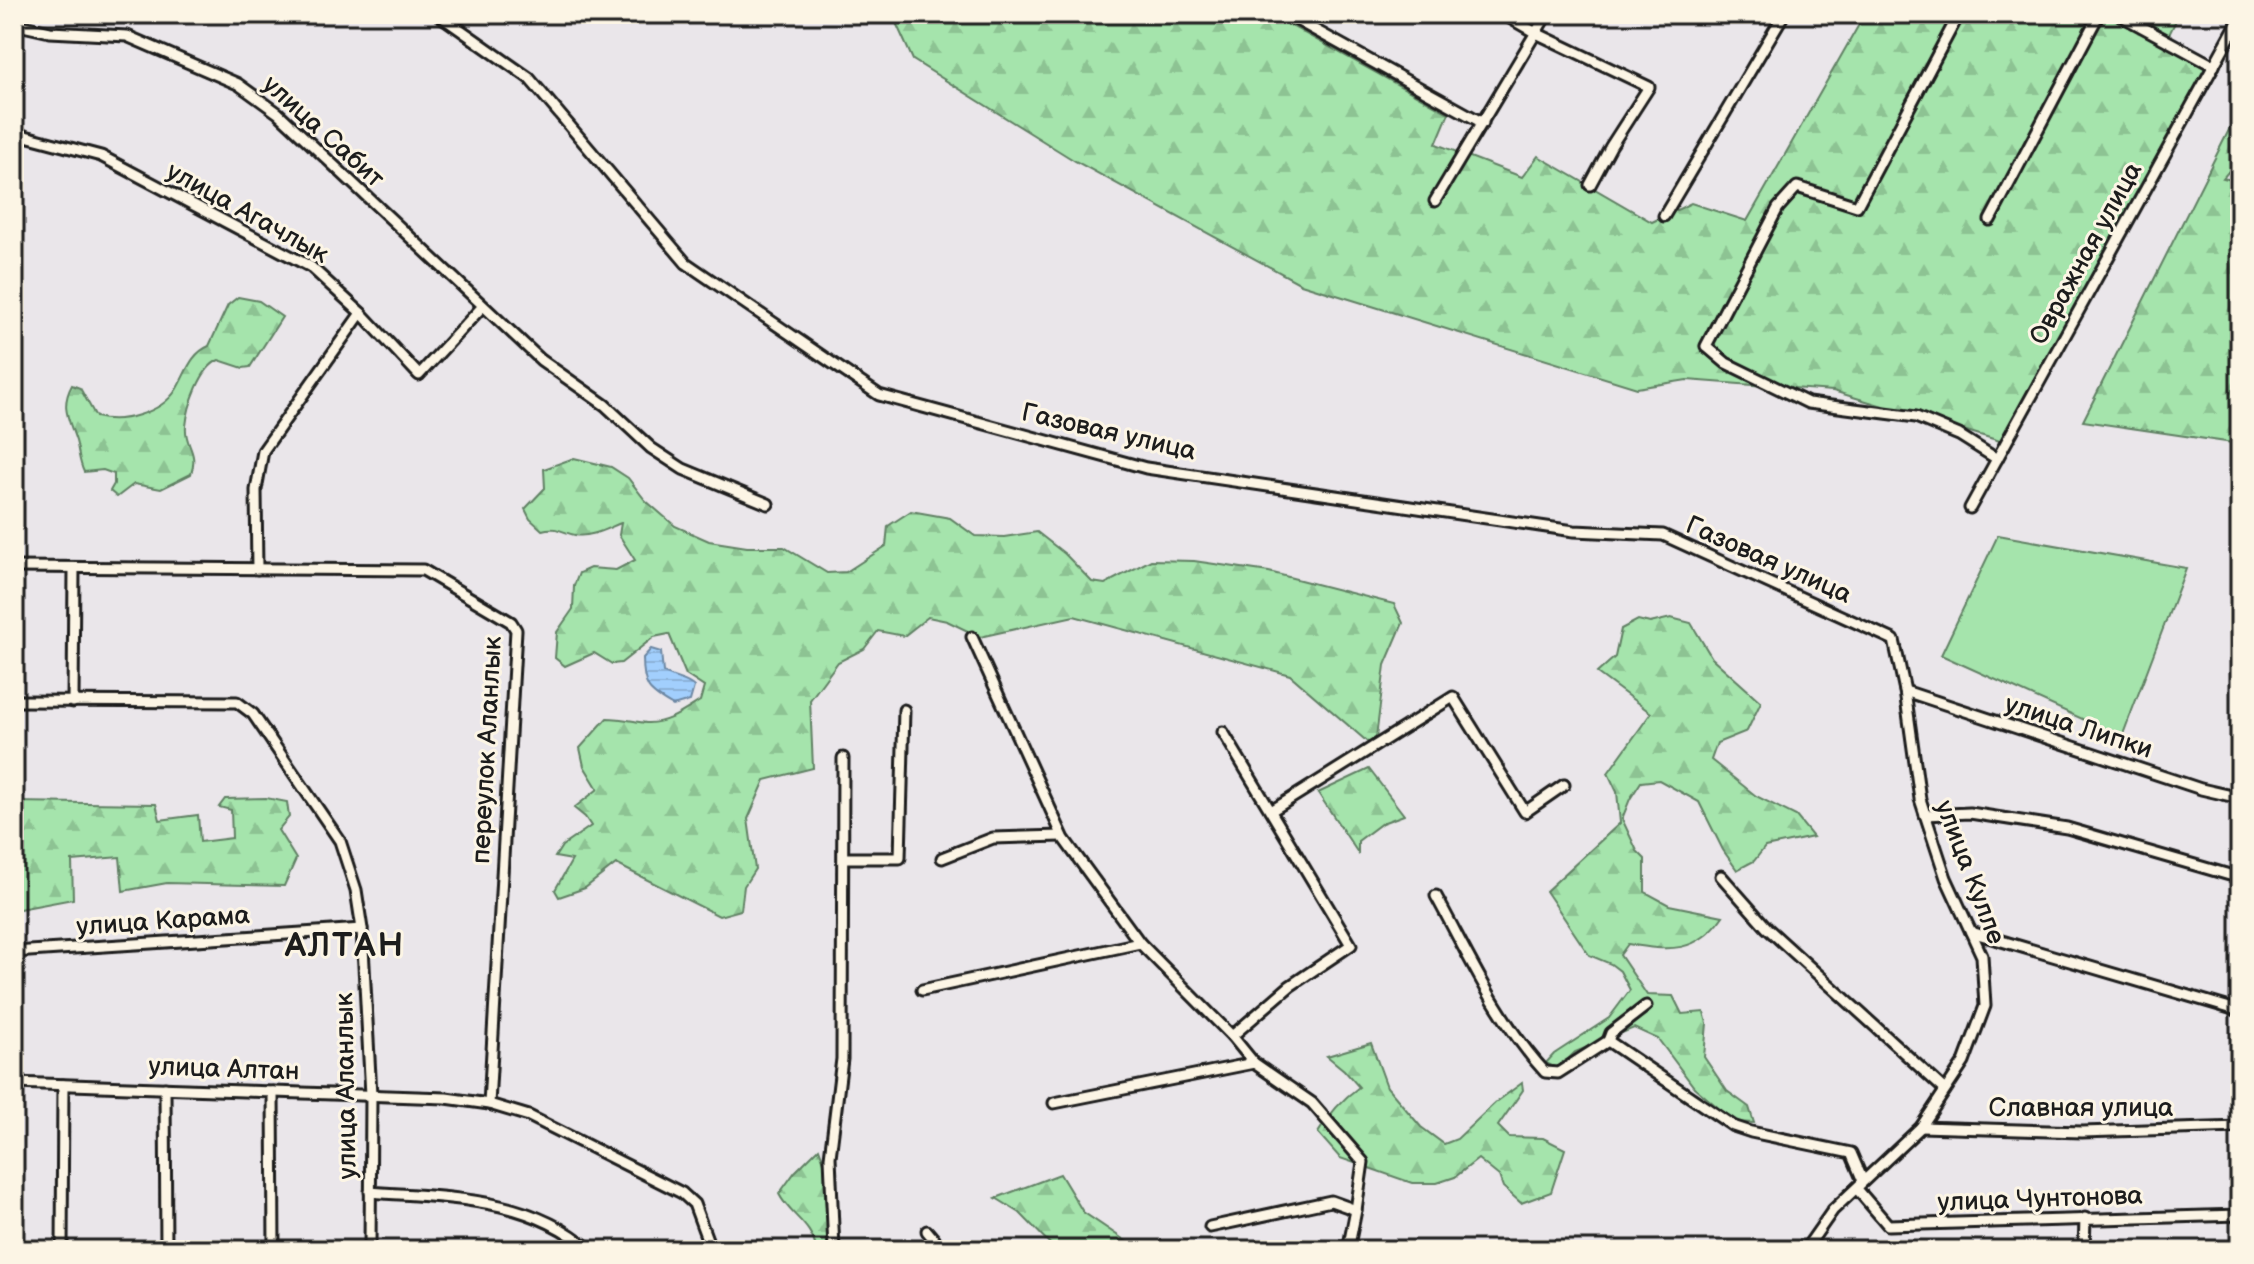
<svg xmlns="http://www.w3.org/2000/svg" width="2254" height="1264" font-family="'Balsamiq Sans',sans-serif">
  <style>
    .green { fill: #a5e4ac; stroke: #608064; stroke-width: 2 }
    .forest { fill: url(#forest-firs); stroke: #608064; stroke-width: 2 }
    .water { fill: url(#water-rules); stroke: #6c87a3; stroke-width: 2 }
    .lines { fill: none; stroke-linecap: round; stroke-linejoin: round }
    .street-casing { stroke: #1c1c1c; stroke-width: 15 }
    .street { stroke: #fcf5e5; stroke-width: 9 }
    .labels { text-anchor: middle; stroke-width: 6; stroke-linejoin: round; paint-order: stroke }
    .street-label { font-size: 26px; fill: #1c1c1c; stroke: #fcf5e5 }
    .district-label { font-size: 34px; font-weight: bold; letter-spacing: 2px; fill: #1c1c1c; stroke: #fcf5e5 }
  </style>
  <defs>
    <pattern id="forest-firs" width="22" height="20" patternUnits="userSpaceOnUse" patternTransform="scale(2)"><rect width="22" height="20" fill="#a5e4ac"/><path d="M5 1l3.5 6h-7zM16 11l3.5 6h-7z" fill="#8dc393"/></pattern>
    <pattern id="water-rules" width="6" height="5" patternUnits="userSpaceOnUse" patternTransform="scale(2)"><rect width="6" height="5" fill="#a2cffd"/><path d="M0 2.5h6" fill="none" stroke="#8bb1d8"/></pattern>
  </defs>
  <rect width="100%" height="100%" fill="#eae6ea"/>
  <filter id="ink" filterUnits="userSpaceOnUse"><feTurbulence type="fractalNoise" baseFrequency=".0125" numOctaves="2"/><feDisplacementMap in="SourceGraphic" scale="16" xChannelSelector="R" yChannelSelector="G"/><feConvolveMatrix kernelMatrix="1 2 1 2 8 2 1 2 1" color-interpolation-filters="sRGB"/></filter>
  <g filter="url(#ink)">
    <!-- green -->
    <path class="green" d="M1998 535 2186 568 2122 737 1941 655Z"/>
    <!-- forest -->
    <g class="forest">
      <path d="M892 14H1270L1449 113 1436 144 1522 177 1538 156 1652 222 1691 203 1747 221 1865 14H2179L2164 45 2205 68 2000 441 1833 391 1687 380 1637 388 1301 284 1075 161 913 60Z"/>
      <path d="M2240 108V158L2223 178 2240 182V444L2083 421Z"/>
      <path d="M238 297 259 301 282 317 250 367 243 368 219 360C201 367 188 406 186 426 184 446 199 450 191 474L161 489 134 484 117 497 110 491 114 484V474L103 470 84 472C79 462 79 452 76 441 69 419 60 407 72 385L80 388 96 417C122 424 161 413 176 390 186 374 190 354 209 346L228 305Z"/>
      <path d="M574 458 611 467 628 478 645 500 675 526 709 541 747 547H784L827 573 846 572 886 546 888 526 911 511 950 518 975 536 1004 537 1037 532 1065 554 1092 582 1105 584 1151 560 1194 561 1269 572 1394 604 1403 623 1385 665 1376 738 1371 745 1290 675 1074 616 980 637 947 621 928 617 904 636 878 631 864 649 838 662 810 700 813 768 765 780 748 819 755 869 744 886 741 910 719 916 616 864 585 888 559 897 555 890 572 860 555 857 562 846 591 826 585 817 574 808 598 789 584 766 580 748 607 718C621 718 632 721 646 723 667 724 684 711 700 701L704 687 686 675 669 634 654 637 621 663 612 664 594 653 565 666 555 658 557 632 573 609 574 586 579 573 590 568 616 570 635 560 619 535 621 523C608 528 590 538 575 535 561 532 557 526 542 530L530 519 525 509 545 488 544 469Z"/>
      <path d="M1671 618 1691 623 1712 658 1761 702 1747 731 1717 743 1711 760 1756 796 1796 816 1813 837 1765 847 1754 861 1737 870 1723 850 1699 802 1659 780 1641 782 1630 799 1622 819 1637 851 1645 859V892L1669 905 1723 916C1697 954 1669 951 1628 944L1620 955 1647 995 1673 996 1682 1014 1704 1012 1707 1023 1704 1057 1727 1091 1749 1107 1754 1123 1735 1122 1694 1087 1658 1039 1634 1028 1575 1052 1558 1069 1546 1063 1554 1054 1609 1018 1630 990 1620 971 1611 964 1589 955 1546 891 1620 823 1617 792 1608 773 1651 713 1597 673 1615 657 1621 629 1638 620 1650 623Z"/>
      <path d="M1369 769 1404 815 1382 823 1358 841V853L1318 793Z"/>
      <path d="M266 798 287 802 289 817 278 830 296 859 284 886 167 883 123 891 120 857 72 861 73 899 14 910V802L156 804 160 820 198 815 200 842 232 838 231 810 219 807 225 799Z"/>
      <path d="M1371 1043 1387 1087 1421 1127 1444 1144 1457 1139 1495 1103 1522 1083 1523 1090 1498 1126 1509 1137 1543 1138 1565 1149 1551 1192 1521 1203 1503 1187 1499 1176 1478 1159 1455 1177 1437 1183H1412L1340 1158 1318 1133C1329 1114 1341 1100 1359 1087L1344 1070 1327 1056Z"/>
      <path d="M819 1148 830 1178 825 1197 831 1250H816C813 1224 789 1215 779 1194L795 1172Z"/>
      <path d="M1060 1174 1083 1212 1139 1250H1056L1020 1213 996 1198Z"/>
    </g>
    <!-- water -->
    <path class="water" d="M651 649 661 652 663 672C672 679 687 679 694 687L690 701 673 706C648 692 643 687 643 658Z"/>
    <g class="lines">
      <!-- street casing -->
      <g class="street-casing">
        <g id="street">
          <path d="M438 14 529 78 686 263 879 395 1146 468 1574 531 1663 535 1894 640 1905 691 1920 799 1946 878 1982 956 1985 1006 1964 1062 1921 1127 1833 1210 1805 1250"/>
          <path d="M1286 14 1483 123"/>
          <path d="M1503 14 1536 33 1649 87 1611 146 1590 185"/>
          <path d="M1959 14 1857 206 1797 187 1778 208 1706 346 1726 363 1808 403 1916 417 1959 435 1997 459"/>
          <path d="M2118 14 2214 66"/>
          <path d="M14 24 50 32 127 36 238 84 278 113 541 360 605 405 651 448 683 469 768 504"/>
          <path d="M14 133 101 156 311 267 361 313 263 451 256 490 257 569"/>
          <path d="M1435 201 1547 14"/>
          <path d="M1664 216 1784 14"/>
          <path d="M1990 220 2099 14"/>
          <path d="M361 313 419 375 482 307"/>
          <path d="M1970 508 2240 18"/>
          <path d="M14 567 423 570 511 622 516 630 489 1104"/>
          <path d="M972 637 1064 839 1140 943 1232 1036 1254 1063"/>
          <path d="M1905 691 2201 789 2240 798"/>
          <path d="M14 701 237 702 253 714 340 841 356 890 362 929 371 1095 370 1250"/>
          <path d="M73 702 74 568"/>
          <path d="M1223 732 1351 945 1290 986 1232 1036"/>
          <path d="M1271 811 1453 697 1525 812 1564 785"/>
          <path d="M1925 815 1970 813 2067 828 2240 878"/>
          <path d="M844 858H900L904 710"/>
          <path d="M942 858 993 838 1062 836"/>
          <path d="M1721 876 1767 928 1945 1090"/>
          <path d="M1436 896C1469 956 1498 1021 1545 1072L1558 1073 1608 1041 1733 1126 1751 1132 1851 1153 1863 1181"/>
          <path d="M1971 932 2240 1011"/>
          <path d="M14 952 362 929"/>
          <path d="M922 990 1140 943"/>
          <path d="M1608 1041 1611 1033 1646 1006"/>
          <path d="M14 1083 446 1098 489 1104 529 1116 682 1193 694 1204 711 1250"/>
          <path d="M165 1088 166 1250"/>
          <path d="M273 1092 274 1250"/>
          <path d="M1054 1103 1254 1063 1312 1103 1363 1162 1356 1210"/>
          <path d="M1921 1127 2082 1132 2240 1127"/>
          <path d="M1857 1189 1888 1225 2240 1215"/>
          <path d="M370 1192C447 1198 529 1196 590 1250"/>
          <path d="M1210 1227 1331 1201 1356 1210 1348 1250"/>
          <path d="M927 1231 943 1250"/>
          <path d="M62 1250 63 1085"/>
          <path d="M834 1250 830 1157 842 1059 843 758"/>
          <path d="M2084 1250 2085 1218"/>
        </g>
      </g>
      <!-- street -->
      <use href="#street" class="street"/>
    </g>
  </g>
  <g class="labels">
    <!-- street labels -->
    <g class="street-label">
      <text transform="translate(324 131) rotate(42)" y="9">улица Сабит</text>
      <text transform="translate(248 212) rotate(29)" y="9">улица Агачлык</text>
      <text transform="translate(2085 253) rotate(-61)" y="9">Овражная улица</text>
      <text transform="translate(1109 431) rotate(13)" y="9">Газовая улица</text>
      <text transform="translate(1769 559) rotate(24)" y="9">Газовая улица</text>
      <text transform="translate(2079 726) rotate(18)" y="9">улица Липки</text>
      <text transform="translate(486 750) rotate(-87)" y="9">переулок Аланлык</text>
      <text transform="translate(1971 872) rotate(69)" y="9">улица Кулле</text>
      <text transform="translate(163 920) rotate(-4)" y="9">улица Карама</text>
      <text transform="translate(224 1068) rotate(2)" y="9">улица Алтан</text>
      <text transform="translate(345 1086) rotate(-91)" y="9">улица Аланлык</text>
      <text x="2081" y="1116">Славная улица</text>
      <text transform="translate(2040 1198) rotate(-2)" y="9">улица Чунтонова</text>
    </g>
    <!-- district labels -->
    <g class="district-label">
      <text x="345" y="956">АЛТАН</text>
    </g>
  </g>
  <!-- margin -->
  <rect width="2254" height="1264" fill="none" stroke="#fcf5e5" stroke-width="48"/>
  <rect x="24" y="24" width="2206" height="1216" fill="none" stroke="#1c1c1c" stroke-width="3" filter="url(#ink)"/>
</svg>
